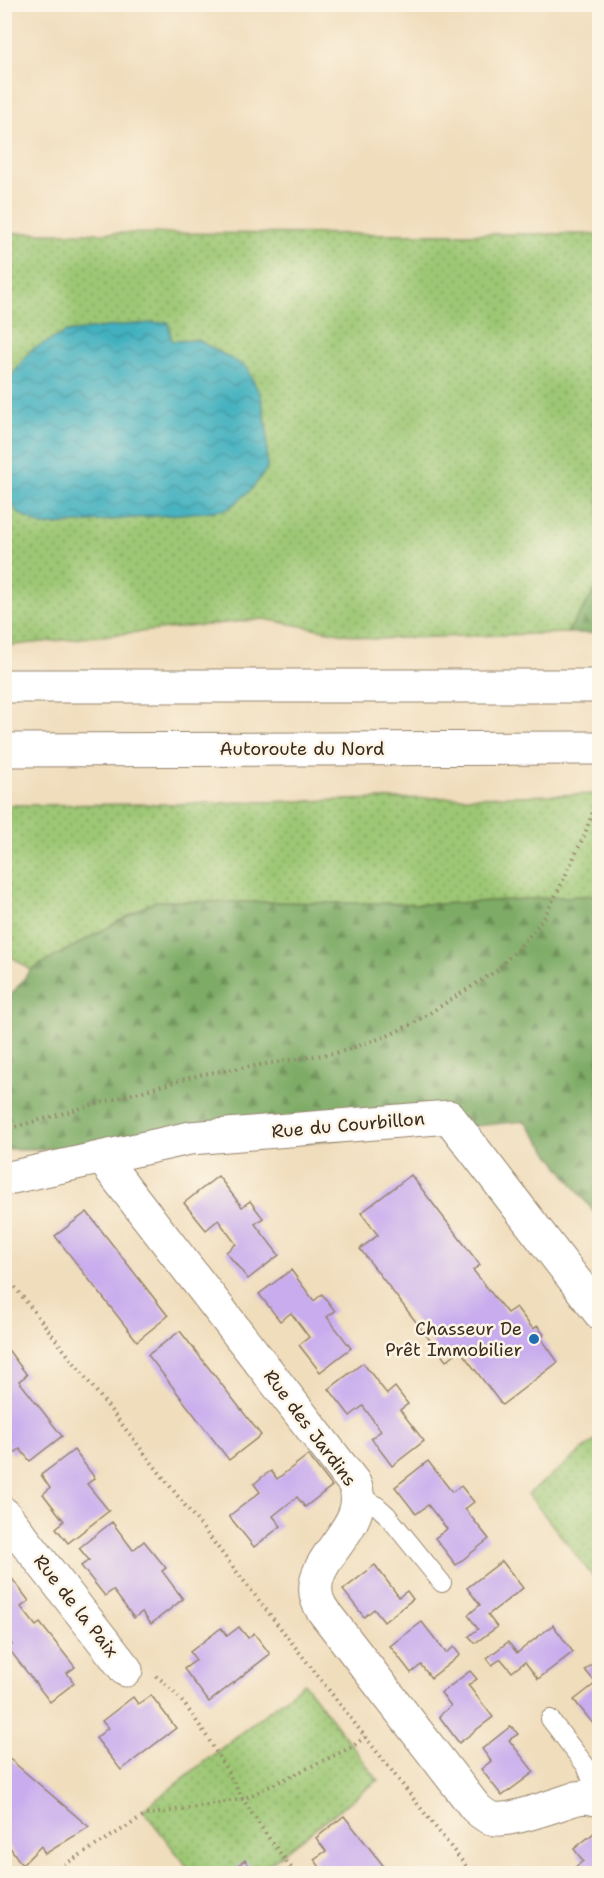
<svg xmlns="http://www.w3.org/2000/svg" width="604" height="1878" font-family="'Shantell Sans',sans-serif">
  <style>
    .grass { fill: url(#grass-dots); stroke: #6c7849; stroke-width: 1.5 }
    .forest { fill: url(#forest-firs); stroke: #5c6b42; stroke-width: 1.5 }
    .water { fill: url(#water-waves); stroke: #3f6e6e; stroke-width: 1.5 }
    .building { fill: #c8acee }
    .lines { fill: none; stroke-linecap: round; stroke-linejoin: round }
    .service-casing { stroke: #96846d; stroke-width: 20 }
    .minor-casing { stroke: #96846d; stroke-width: 35 }
    .motorway-casing { stroke: #96846d; stroke-width: 35 }
    .path { stroke: #96846d; stroke-width: 4; stroke-dasharray: 1.5 4.5; stroke-linecap: butt }
    .service { stroke: #fff; stroke-width: 18 }
    .minor { stroke: #fff; stroke-width: 33 }
    .motorway { stroke: #fff; stroke-width: 33 }
    .poi-dot { fill: #1f6fb2; stroke: #fcf5e5; stroke-width: 2 }
    .labels { text-anchor: middle; stroke-width: 5; stroke-linejoin: round; paint-order: stroke }
    .street-label { font-size: 18px; fill: #3b2a1e; stroke: #fcf5e5 }
    .poi-label { font-size: 18px; fill: #3b2a1e; stroke: #fcf5e5; text-anchor: end }
  </style>
  <defs>
    <pattern id="grass-dots" width="8" height="8" patternUnits="userSpaceOnUse" patternTransform="scale(1.5)"><rect width="8" height="8" fill="#9dc774"/><path d="M2 2h.1M6 6h.1" fill="none" stroke="#81a25f" stroke-width="1.8" stroke-linecap="round"/></pattern>
    <pattern id="forest-firs" width="22" height="20" patternUnits="userSpaceOnUse" patternTransform="scale(1.5)"><rect width="22" height="20" fill="#7eac66"/><path d="M5 1l3.5 6h-7zM16 11l3.5 6h-7z" fill="#688c53"/></pattern>
    <pattern id="water-waves" width="16" height="10" patternUnits="userSpaceOnUse" patternTransform="scale(1.5)"><rect width="16" height="10" fill="#43b1bf"/><path d="M0 5q4-4 8 0t8 0" fill="none" stroke="#39909b"/></pattern>
  </defs>
  <rect width="100%" height="100%" fill="#fcf5e5"/>
  <filter id="ink" filterUnits="userSpaceOnUse"><feTurbulence type="fractalNoise" baseFrequency=".0167" numOctaves="2"/><feDisplacementMap in="SourceGraphic" scale="12" xChannelSelector="R" yChannelSelector="G"/><feConvolveMatrix kernelMatrix="1 2 1 2 8 2 1 2 1" color-interpolation-filters="sRGB"/></filter>
  <filter id="wash" filterUnits="userSpaceOnUse"><feTurbulence type="fractalNoise" baseFrequency=".008" numOctaves="4" result="noise"/><feDisplacementMap in="SourceGraphic" scale="24" xChannelSelector="R" yChannelSelector="G"/><feGaussianBlur stdDeviation="1.35" result="paint"/><feColorMatrix in="noise" values="0 0 0 0 0 0 0 0 0 0 0 0 0 0 0 0 0 1.4 0 .05"/><feComposite in="paint" operator="in"/></filter>
  <g filter="url(#wash)">
    <rect width="100%" height="100%" fill="#f0ddbc"/>
    <!-- grass -->
    <g class="grass">
      <path d="M5 233 599 234V585L567 633 372 639 264 619 5 646Z"/>
      <path d="M599 794V895L439 904 155 901 31 970 5 952 4 805 168 804Z"/>
      <path d="M599 1437V1584L528 1494Z"/>
      <path d="M304 1683 378 1780 264 1868 268 1873H192L143 1810Z"/>
    </g>
    <!-- forest -->
    <g class="forest">
      <path d="M599 585V633H567Z"/>
      <path d="M599 895V1219L525 1121 255 1147 5 1149 4 1004 31 970 155 901 439 904Z"/>
    </g>
    <!-- water -->
    <path class="water" d="M168 322 172 341 198 340 246 367 261 396 267 428V469L251 490 228 509 204 512 42 526 18 513 5 495V396L9 379 31 350 66 332 124 325Z"/>
    <g id="blocks">
      <!-- building -->
      <g class="building">
        <path d="M411 1175 480 1265 473 1270 507 1313 516 1307 533 1329 538 1326 544 1335 541 1338 558 1362 502 1405 460 1350 446 1361 360 1249 378 1235 361 1213Z"/>
        <path d="M218 1176 242 1207 250 1201 263 1218 255 1224 279 1255 248 1279 226 1252 236 1244 218 1220 206 1230 184 1203Z"/>
        <path d="M87 1212 168 1316 137 1341 55 1236Z"/>
        <path d="M291 1270 314 1301 322 1294 335 1311 327 1317 351 1348 320 1372 299 1345 309 1337 291 1313 280 1321 259 1294Z"/>
        <path d="M180 1331 261 1435 229 1460 148 1355Z"/>
        <path d="M6 1347 27 1375 19 1381 62 1436 30 1461 20 1449 13 1454 4 1444V1348Z"/>
        <path d="M363 1363 387 1394 395 1387 408 1404 400 1410 424 1441 392 1466 371 1438 381 1431 363 1406 350 1416 329 1389Z"/>
        <path d="M74 1450 95 1478 87 1484 109 1511 68 1543 56 1528 64 1521 43 1494 50 1488 41 1475Z"/>
        <path d="M308 1455 332 1486 305 1507 297 1497 273 1516 281 1526 254 1547 229 1516 260 1492 254 1484 262 1477 271 1471 277 1479Z"/>
        <path d="M428 1461 452 1492 461 1486 474 1502 465 1509 489 1539 456 1565 435 1538 447 1529 428 1505 416 1514 395 1487Z"/>
        <path d="M112 1522 133 1550 144 1541 166 1568 162 1571 183 1599 151 1624 142 1612 134 1618 113 1590 105 1596 81 1566 89 1560 79 1548Z"/>
        <path d="M502 1561 523 1588 488 1615 497 1627 475 1643 469 1636 478 1629 468 1615 480 1605 467 1588Z"/>
        <path d="M375 1565 399 1597 407 1591 413 1599 384 1622 374 1609 364 1617 343 1590Z"/>
        <path d="M4 1568 29 1601 21 1607 36 1626 40 1623 75 1667 67 1673 74 1683 50 1702 8 1648 12 1645 4 1636Z"/>
        <path d="M422 1622 446 1653 454 1647 460 1655 431 1678 421 1665 411 1673 390 1646Z"/>
        <path d="M553 1625 573 1652 538 1679 525 1662 512 1672 501 1659 492 1665 487 1658 508 1642 517 1653Z"/>
        <path d="M239 1627 248 1638 254 1633 270 1654 209 1702 184 1669 196 1660 190 1652 221 1628 227 1636Z"/>
        <path d="M600 1658V1723L595 1726 574 1700 596 1683 585 1670Z"/>
        <path d="M470 1671 477 1679 468 1685 493 1717 459 1743 439 1716 451 1706 441 1693Z"/>
        <path d="M151 1695 176 1728 121 1770 96 1738 108 1728 102 1721 133 1697 138 1704Z"/>
        <path d="M511 1726 518 1734 509 1740 534 1772 502 1796 481 1769 491 1761 482 1749Z"/>
        <path d="M5 1755 89 1827 45 1854 41 1846 22 1865 5 1840Z"/>
        <path d="M344 1816 386 1869 380 1874H325L314 1859 326 1851 316 1838Z"/>
        <path d="M600 1828V1874H566L583 1861 574 1849Z"/>
        <path d="M245 1860 253 1871 250 1874H243L237 1866Z"/>
      </g>
    </g>
  </g>
  <g filter="url(#ink)">
    <use href="#blocks" fill-opacity="0" stroke="#96846d" stroke-width="1.5"/>
    <g class="lines">
      <!-- service casing -->
      <g class="service-casing">
        <g id="service">
          <path d="M359 1496 376 1505 387 1515 442 1583"/>
          <path d="M550 1719 586 1766 592 1781 595 1798"/>
        </g>
      </g>
      <!-- minor casing -->
      <g class="minor-casing">
        <g id="minor">
          <path d="M102 1158 354 1483C376 1531 289 1565 324 1612L475 1807C481 1813 487 1818 495 1819 512 1821 559 1804 577 1798L587 1797 600 1800"/>
          <path d="M4 1179 190 1138 449 1117 600 1313"/>
          <path d="M4 1514 126 1670"/>
        </g>
      </g>
      <!-- motorway casing -->
      <g class="motorway-casing">
        <g id="motorway">
          <path d="M4 686H600"/>
          <path d="M4 750 600 748"/>
        </g>
      </g>
      <!-- path -->
      <g class="path">
        <path d="M4 1130 203 1074 340 1052 387 1036 414 1023 496 971 527 939 544 917 559 889 584 836 600 793"/>
        <path d="M4 1273 472 1874"/>
        <path d="M156 1676C191 1702 220 1759 242 1797 256 1822 275 1846 292 1869V1874"/>
        <path d="M4 1863 17 1874"/>
        <path d="M49 1874 146 1815 243 1799 352 1747 365 1737"/>
      </g>
      <!-- service -->
      <use href="#service" class="service"/>
      <!-- minor -->
      <use href="#minor" class="minor"/>
      <!-- motorway -->
      <use href="#motorway" class="motorway"/>
    </g>
  </g>
  <!-- markers -->
  <circle class="poi-dot" cx="534" cy="1339" r="6"/>
  <g class="labels">
    <!-- street labels -->
    <g class="street-label">
      <text x="302" y="755">Autoroute du Nord</text>
      <text transform="translate(348 1125) rotate(-5)" y="6">Rue du Courbillon</text>
      <text transform="translate(310 1428) rotate(53)" y="6">Rue des Jardins</text>
      <text transform="translate(76 1606) rotate(52)" y="6">Rue de la Paix</text>
    </g>
    <!-- poi labels -->
    <g class="poi-label">
      <text x="522" y="1335">Chasseur De<tspan x="522" dy="21">Prêt Immobilier</tspan></text>
    </g>
  </g>
  <!-- margin -->
  <rect width="604" height="1878" fill="none" stroke="#fcf5e5" stroke-width="24"/>
</svg>
